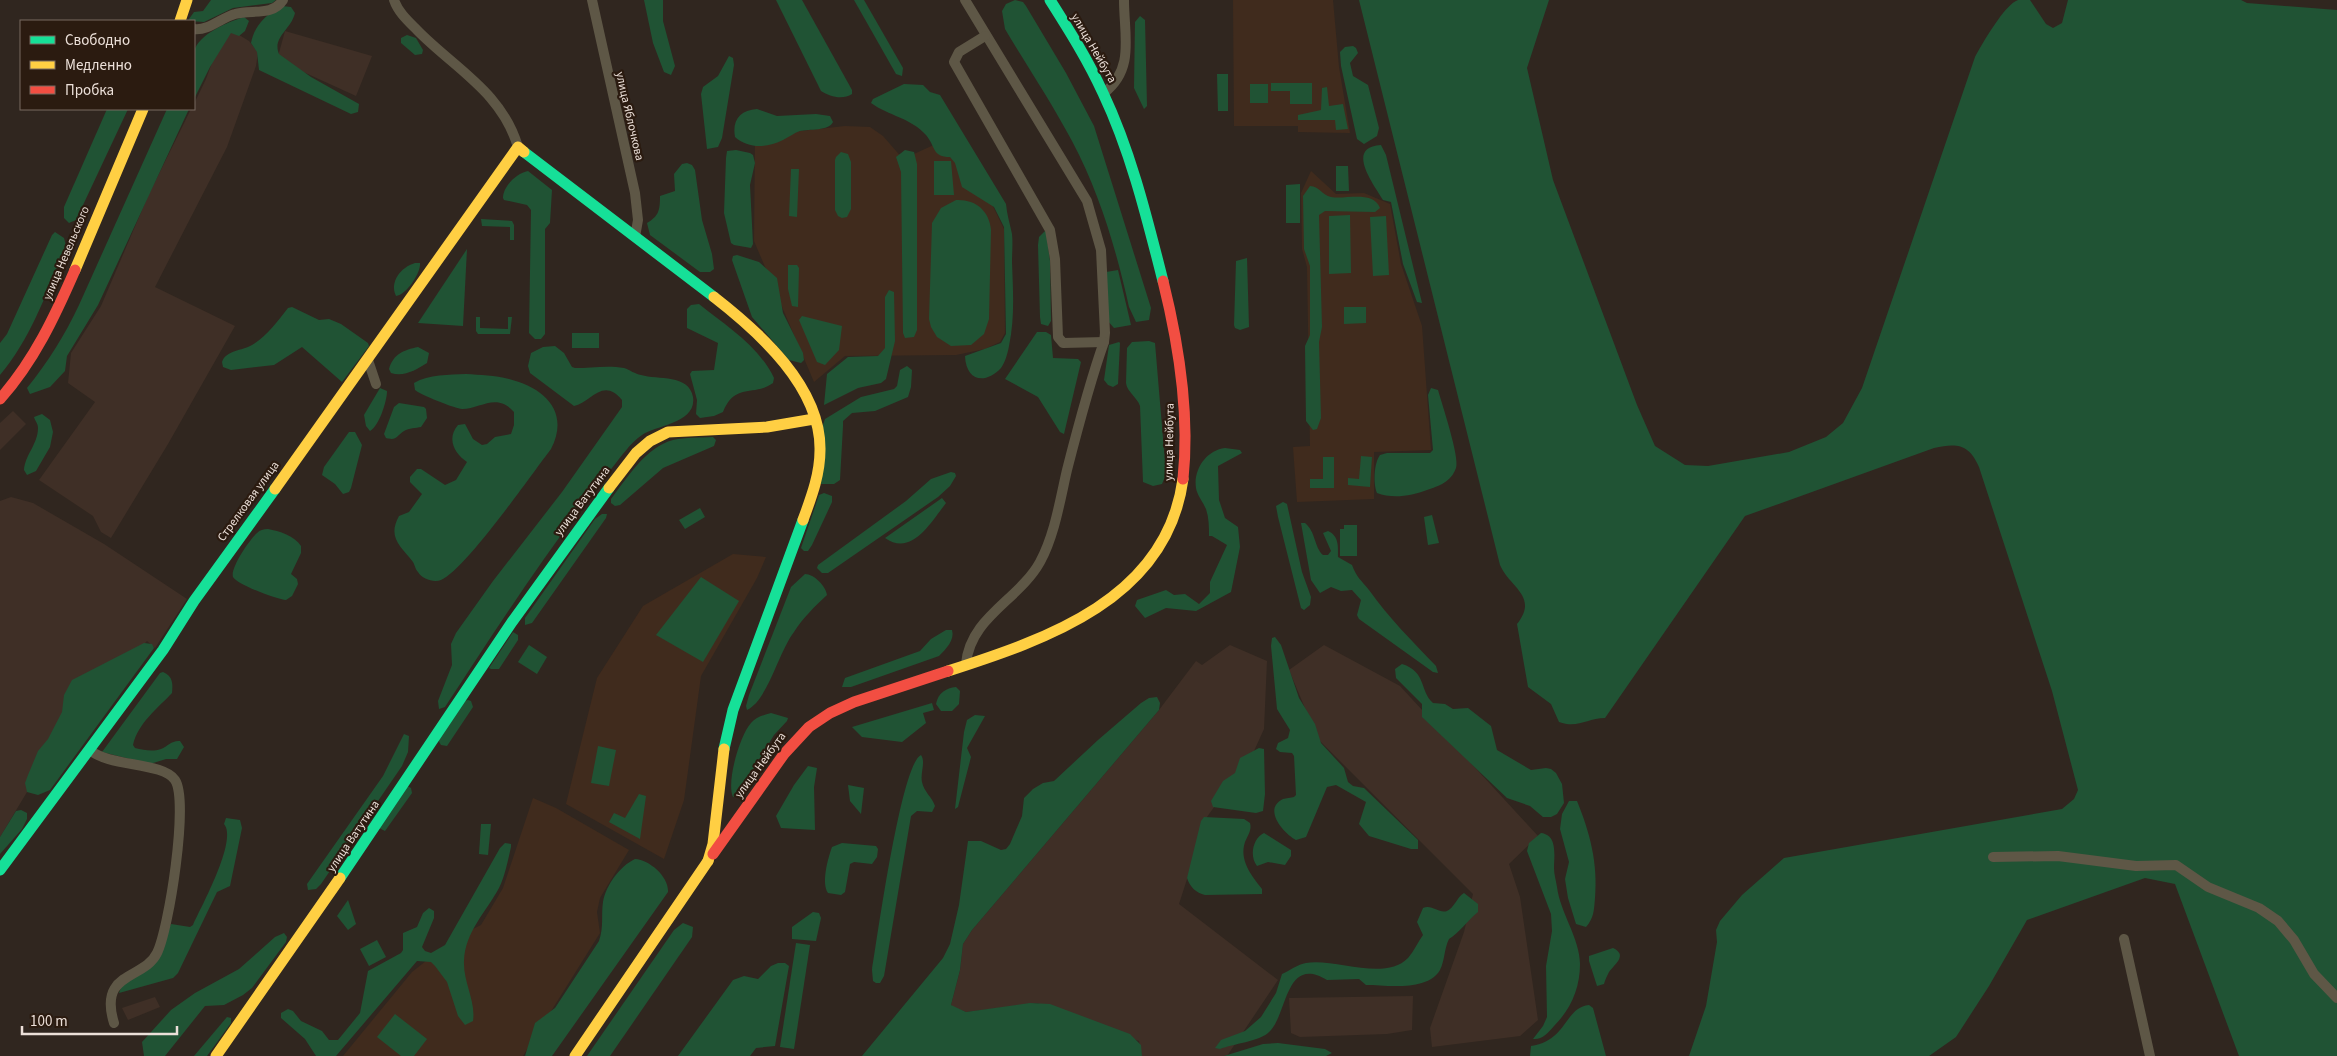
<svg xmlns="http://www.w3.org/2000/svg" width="2337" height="1056" font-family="'Source Sans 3',sans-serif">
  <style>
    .built { fill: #402b1d }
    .industrial { fill: #3f2f26 }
    .green { fill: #205334 }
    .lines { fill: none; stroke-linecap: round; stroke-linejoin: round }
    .street { stroke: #5e5746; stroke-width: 10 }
    .fast { stroke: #16e098; stroke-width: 11 }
    .slow { stroke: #ffcf43; stroke-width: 11 }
    .jam { stroke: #f24e42; stroke-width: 11 }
    .labels { text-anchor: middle; stroke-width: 4.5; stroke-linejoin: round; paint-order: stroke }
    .street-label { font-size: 12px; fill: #ece0d9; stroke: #2b1b10 }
  </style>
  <rect width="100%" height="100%" fill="#30261f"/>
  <!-- built -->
  <g class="built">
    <path d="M1233 0H1333L1339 67 1350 133 1298 132V126H1234Z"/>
    <path d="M845 126 870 127 883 136 903 159 949 138 988 196 1004 229 1005 333 1000 342 985 349 956 355 845 356 814 382 754 241 755 136Z"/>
    <path d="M1311 171 1336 194 1364 193 1390 204 1401 264 1422 326 1431 450 1374 452V499L1297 502 1293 447 1310 446 1307 267 1302 249 1301 193Z"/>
    <path d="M733 554 766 557 757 578 701 676 684 800 664 859 566 804 597 678 643 606Z"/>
    <path d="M533 798 556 808 629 850 600 898 597 912 600 933 523 1056H343L412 972 455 938 481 925 503 888Z"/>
  </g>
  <!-- industrial -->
  <g class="industrial">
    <path d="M231 30 249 41 258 52 256 66 227 147 155 287 235 326 168 444 111 538 101 532 93 516 39 480 95 402 68 383 71 353 101 306 148 196 191 109H194V104L206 79 217 49Z"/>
    <path d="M285 31 372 56 356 96 277 60Z"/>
    <path d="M13 411 26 424 0 450V423Z"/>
    <path d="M11 497 33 503 104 544 187 599 155 648 147 641 144 644 27 792 0 837V501Z"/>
    <path d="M1230 645 1267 661 1264 729 1254 751 1207 817 1179 904 1278 980 1227 1056H1142L1139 1041 1037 1003 966 1012 953 1007 951 1005 960 970 963 944 972 930 1159 710 1196 661 1202 665Z"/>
    <path d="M1324 645 1400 686 1538 836 1509 864 1520 897 1538 1020 1520 1036 1432 1047 1430 1028 1464 932 1473 894 1318 739 1289 670Z"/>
    <path d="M1413 996 1412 1030 1387 1034 1300 1037 1291 1033 1289 998Z"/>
    <path d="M155 997 160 1007 128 1020 122 1008Z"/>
  </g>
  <!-- green -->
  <g class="green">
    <path d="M211 0H276L272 3 233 8 204 22 190 21 189 19 194 12 203 11Z"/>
    <path d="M644 0H663V21L675 66 671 75 664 72 653 43Z"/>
    <path d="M776 0H802L852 90V94C843 100 830 97 821 91Z"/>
    <path d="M854 0H864L903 68 902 76 896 74Z"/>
    <path d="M1015 0 1023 2 1026 6 1066 73 1094 126 1151 308 1149 320 1136 322 1129 307C1116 249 1100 194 1072 141 1052 103 1027 66 1005 29L1002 11 1006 4Z"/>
    <path d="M1359 0H1549L1527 68 1553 180 1637 405 1655 446 1685 465 1708 466 1789 452 1826 437 1843 423 1862 388 1975 57C1982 44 2005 4 2018 0 2021 0 2027 0 2030 0L2046 24 2053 28 2062 23 2068 0H2241L2247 3 2337 10V1056H2239L2175 884 2145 878 2027 920 1989 986 1956 1037 1929 1056H1689L1706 1006 1717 942 1716 930 1720 921 1742 895 1784 858 2062 809 2074 799 2078 790 2052 691 1979 467C1969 444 1957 443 1934 448L1745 516 1605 718C1587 718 1578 729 1559 722L1551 704 1528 687 1517 624C1539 596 1510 588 1500 565Z"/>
    <path d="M282 6 291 7 295 13C291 30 272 37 279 54L311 77 359 104 358 112 351 114 259 70 257 52 251 43C255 24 266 15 282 6Z"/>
    <path d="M1140 16 1145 20 1147 106 1144 109 1134 88 1135 22Z"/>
    <path d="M244 17 249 21 245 31 239 36 231 33 210 67 194 99C194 85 190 66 194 52 198 34 228 22 244 17Z"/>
    <path d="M407 35 416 38 423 50 422 54 415 55 401 43V38Z"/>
    <path d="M1353 46 1356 48 1358 53 1350 63 1353 76 1368 85 1379 128 1377 136 1364 144 1357 139 1341 66 1340 52 1345 47Z"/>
    <path d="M729 56 733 58 734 65 722 138 718 147 707 149 701 94 703 87 718 76Z"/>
    <path d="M1217 74H1228V111H1218Z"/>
    <path d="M1271 83H1312V104H1290V91H1271Z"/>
    <path d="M904 84 923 85 930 92 940 95 1006 204C1007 215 1010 224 1012 234 1013 243 1012 253 1012 262 1013 290 1015 318 1009 346 1008 352 1005 363 1001 368 985 385 966 381 965 356L1001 343 1006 334 1004 227 994 207 962 187 955 163 950 157C932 157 936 147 926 135 911 118 889 116 871 103L873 99Z"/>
    <rect x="1250" y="84" width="18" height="19"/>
    <path d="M1327 87 1329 106 1343 104 1348 129 1336 130 1335 120H1298V115L1321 110 1322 88Z"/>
    <path d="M107 109H128L76 220 69 223 64 218V207Z"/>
    <path d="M167 109H189L98 305 67 356 65 371 50 387 30 394 27 388C48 362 65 335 79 305Z"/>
    <path d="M757 109 777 116 816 114 830 116 833 122C829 131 809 129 800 131 794 133 789 137 783 140 768 148 748 149 735 137 732 120 740 110 757 109Z"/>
    <path d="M1381 145 1386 155 1422 303 1417 302 1403 264 1391 202 1383 200C1375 186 1344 147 1381 145Z"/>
    <path d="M736 150 750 153 753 155 755 163 750 185 753 244 751 248 734 245 731 243 724 213 726 158 727 151Z"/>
    <path d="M905 150 914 152 917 164V330L914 337 905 338 903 333 901 172 896 157Z"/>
    <path d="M841 152 848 154 851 162V209L847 217 842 218 838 216 835 210V160L836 157Z"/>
    <path d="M934 161H951L954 195H934Z"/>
    <path d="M687 163 692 165 695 170 702 220 712 254 714 269 710 272H700L650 235 647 223C659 216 660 210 660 196L675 191 674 174 682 164Z"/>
    <path d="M1336 166H1348L1349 191H1336Z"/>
    <path d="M791 169H799L797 217 789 216Z"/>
    <path d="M528 171 552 190 550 223 545 229V334L541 339H535L529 333 531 210 527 205 504 200 503 198C503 186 517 173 528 171Z"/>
    <path d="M1300 184V223H1286V185Z"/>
    <path d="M1310 186C1319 186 1322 195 1331 197 1345 200 1373 190 1380 208L1375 212 1325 211 1319 215 1322 327 1319 342 1321 418 1317 429 1313 430 1306 421 1305 346 1310 335V266L1304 249 1303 196Z"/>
    <path d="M956 200C975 199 989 210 991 230L989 319 984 334 971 345 951 346 937 337 931 327 929 319 932 223 941 208Z"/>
    <path d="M1350 215 1351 273 1329 274V216Z"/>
    <path d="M1386 216 1389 275 1373 276 1370 217Z"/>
    <path d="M481 219 512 221 514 225V240H510V227L482 226Z"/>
    <path d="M1046 230 1050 261 1051 321 1048 326 1041 324 1040 317 1038 245 1039 237Z"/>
    <path d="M55 232 64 238 66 246C48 289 31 339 0 375V343L7 334 52 235Z"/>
    <path d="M467 249 463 326 418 323Z"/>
    <path d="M737 255 759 262 777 278 783 313 803 353 804 360 801 363 789 360 752 317 732 260 733 256Z"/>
    <path d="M1247 258 1249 327 1240 330 1235 328 1234 325 1236 261Z"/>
    <path d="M415 263H420C421 273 406 295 396 296 389 282 401 267 415 263Z"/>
    <path d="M788 265H797L799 268 798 307 792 306 788 289Z"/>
    <path d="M1118 270 1131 325 1114 328 1107 320 1106 272Z"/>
    <path d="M889 290 894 292 895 341 886 379 881 383 858 388 824 405 827 374 848 357 878 356 885 348V297Z"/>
    <path d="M699 304C725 325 759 346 774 378L773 383C754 397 735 382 723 412L714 416 700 418 696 414 697 400 690 374 692 371 714 370 718 343 687 328V309L691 305Z"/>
    <path d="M292 307 319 320 329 319 341 324 368 343 369 346 342 382 302 347 274 365 231 370 223 367 222 362C226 350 242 351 252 345 267 336 277 322 288 308Z"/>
    <path d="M1344 307H1366V323L1344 324Z"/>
    <path d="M802 316 842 326 839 350 825 365 817 362 799 320Z"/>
    <path d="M476 317H480V328L508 329V317H512L510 334H478L476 331Z"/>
    <path d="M1037 332H1046L1051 335 1053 358 1078 359 1081 362 1064 434 1060 432 1038 397 1005 379Z"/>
    <rect x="572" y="333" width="27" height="15"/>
    <path d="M1119 342 1120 343 1118 384 1113 387 1108 385 1104 380 1109 345Z"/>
    <path d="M1132 342 1149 341 1155 343 1166 474 1162 484 1153 486 1143 482 1140 406C1137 397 1127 392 1126 383L1127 348Z"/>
    <path d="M555 346 564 353 572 367 575 368C590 368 609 365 624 368 630 370 635 374 641 375 658 380 689 374 693 397 697 423 656 425 642 435 630 443 621 457 612 468 551 544 498 626 445 707L439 709 438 701 452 665 451 644 456 633 493 581 562 492 622 407V400C603 376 590 403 574 406L530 373 528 366 531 353 543 347Z"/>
    <path d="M418 347 429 353 427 363C416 370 404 377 391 373L389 369C393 354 404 350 418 347Z"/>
    <path d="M907 366 912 370 911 387 908 397 875 411 852 413 843 421V426L840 480 834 484H821L823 425 825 419 861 397 894 389 897 386 900 370Z"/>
    <path d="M466 374C480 375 495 375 509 379 545 388 570 412 551 449 531 475 466 569 441 580 434 583 422 579 418 572 415 569 415 565 413 562 401 546 387 538 399 516L409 512 422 494 410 482V477L417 469H421L445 485 456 480 467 462C455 454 446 439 458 425L465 424 473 439 482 445 487 444 495 437 511 434 514 425V412C496 392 481 409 462 409 456 409 419 394 415 390L414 383C429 374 449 375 466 374Z"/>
    <path d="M380 388 387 391C387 401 379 426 370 431L366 426 364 415Z"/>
    <path d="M1431 388 1438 390C1442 404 1460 458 1456 468 1451 482 1439 486 1427 490 1412 496 1392 499 1377 493 1373 483 1374 463 1380 455L1387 453H1430L1433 450 1428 395Z"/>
    <path d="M399 403 424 407 426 409 427 418 421 427C416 428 409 428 404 431 396 436 397 441 386 438L384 434 394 407Z"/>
    <path d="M42 414 50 420 53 432 50 447 36 471 27 475 24 470C25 455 38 444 38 428 38 423 35 421 34 417Z"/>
    <path d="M349 432H355L362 445 351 488 349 492 343 494 335 484 322 475 324 467Z"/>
    <path d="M713 437 716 440 714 446 663 468 620 505 615 506 611 503V499C627 478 646 447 673 440 686 437 700 438 713 437Z"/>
    <path d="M1225 448 1240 450 1242 453 1218 466 1219 500 1225 518 1238 527 1240 547 1231 592 1196 611 1166 608 1145 618 1135 606 1137 600 1166 590 1174 595 1185 594 1199 604 1210 593V582L1227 545 1212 536H1209C1209 527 1209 518 1206 509 1203 502 1197 495 1196 488 1193 469 1207 450 1225 448Z"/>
    <path d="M1361 456 1372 457 1370 487 1348 485V478L1359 479Z"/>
    <path d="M1323 457H1334V488H1310V479H1323Z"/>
    <path d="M951 472 955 473 956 476 950 486 938 497 828 573H822L817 568 818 565 906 501 931 479Z"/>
    <path d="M824 493 832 496V502L812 545 808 551H804L801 548 819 495Z"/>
    <path d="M942 498 946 503C931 522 912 557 885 538Z"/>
    <path d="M1283 502 1287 504 1302 572 1311 597 1310 605 1304 610 1301 608 1278 517 1276 506Z"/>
    <path d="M700 508 705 517 685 529 679 520Z"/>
    <path d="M602 514H607L606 518 532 623 525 625V618L595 519Z"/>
    <path d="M1432 515 1439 543 1428 545 1424 517Z"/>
    <path d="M1301 523H1305C1316 532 1314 547 1323 555H1328L1331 551 1323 533 1328 531C1339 536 1338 546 1338 557L1352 565C1357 578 1361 580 1369 590 1389 618 1412 641 1436 666L1438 673 1433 672 1359 619 1357 615 1361 600 1352 590 1341 591 1331 587 1320 593 1311 580Z"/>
    <path d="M1344 525H1357V556H1340V529H1344Z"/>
    <path d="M268 529C279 531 295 536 301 546V553L291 574 297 579 298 584 292 596 286 600C278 600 236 584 233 577 230 568 250 539 257 533 260 530 263 529 268 529Z"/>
    <path d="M805 574C814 574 826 586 827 595 815 606 803 618 794 632 778 653 768 700 747 710L746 706 749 695 791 587Z"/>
    <path d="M701 577 739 601 703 662 656 635Z"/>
    <path d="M946 630H952C955 640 946 649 939 656L851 687H842L845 678 920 651 931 639Z"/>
    <path d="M513 632 518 635V640L499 669H491L489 668Z"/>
    <path d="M1275 637 1281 645 1299 698 1315 724 1321 743 1344 768 1348 782 1353 786 1364 788 1418 840V849H1411L1369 836 1359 824 1366 802 1336 785 1327 787 1306 837 1296 840C1284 834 1262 809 1283 799 1286 798 1291 798 1294 797L1296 795 1294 756 1292 753 1280 752 1276 749 1278 743 1288 738 1290 730 1277 709 1271 646 1272 638Z"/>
    <path d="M144 643 152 644 154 648 50 790 38 795 27 792 25 783 28 775 38 751 48 739 62 712 64 695 72 680Z"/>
    <path d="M529 645 547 657 537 674 518 662Z"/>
    <path d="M1402 664C1427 672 1419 690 1433 703L1445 704 1453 709 1468 708 1491 726 1497 750 1531 770 1546 768 1551 769 1556 773 1562 784 1564 803 1557 814 1551 817H1543L1530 806 1507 798 1422 717V704L1396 678 1395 669Z"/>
    <path d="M163 672C173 676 173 684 172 693 158 708 138 723 133 745L135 748C144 750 152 752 161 749 168 746 172 740 180 741L184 747 177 759H166L150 764 102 752 160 673Z"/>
    <path d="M956 687 960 691 959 704 952 711H941L936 704C938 693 946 688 956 687Z"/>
    <path d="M1157 697 1160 703 1159 710 972 930 963 944 960 970 951 1005 966 1012 1030 1003 1050 1004 1130 1034 1141 1045 1142 1056H862L943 958 950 944 959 905 968 841H981L1001 850 1006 849 1010 844 1022 816 1024 798 1033 789 1043 783 1054 781 1098 740 1141 703 1149 698Z"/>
    <path d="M468 700 471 701 473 707 447 746 441 745 438 740 464 701Z"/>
    <path d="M932 703 934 710 923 713 926 723 902 742 862 737 852 727Z"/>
    <path d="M771 713 788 718 787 721 774 735 737 796 733 797C726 782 740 735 751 723 756 717 764 715 771 713Z"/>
    <path d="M975 715 985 716 967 748 971 757 958 807 955 809 964 732 967 720Z"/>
    <path d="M404 734 409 736 408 752 402 766 321 884 316 889 308 890 307 884 383 776Z"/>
    <path d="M598 746 616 750 609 786 591 783Z"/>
    <path d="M1259 748 1264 749 1265 794 1263 811 1256 813 1213 807 1211 801 1223 781 1235 773 1240 758Z"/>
    <path d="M921 755C926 762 920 773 922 782 924 792 932 797 935 806L932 812 917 811 911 816 884 976 880 983H876L873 981 872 970C877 940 901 764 921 755Z"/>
    <path d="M808 766 817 768 814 787 815 830 781 828 776 816 794 785Z"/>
    <path d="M848 785 864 788 861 814 850 801Z"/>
    <path d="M407 786 411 788 412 793 385 831 379 828Z"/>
    <path d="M639 794 646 796 640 839 609 822 614 813 625 818Z"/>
    <path d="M1569 801H1577C1590 833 1598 863 1595 898 1594 910 1594 918 1586 927L1576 924 1568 898 1565 879 1569 862 1560 829 1562 814Z"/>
    <path d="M21 810 27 813V819L22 829 0 854V837L16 811Z"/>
    <path d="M1204 817 1244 819 1250 823C1252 830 1248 835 1245 842 1239 860 1251 875 1262 889V894L1205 895C1196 893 1190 887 1187 878L1201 821Z"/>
    <path d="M226 818 240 820 242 828 230 886 217 892 178 973 173 978 119 993 122 985 153 964 171 924 190 927 193 925C201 907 238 840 224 824Z"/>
    <path d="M481 824H491L488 855 479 854Z"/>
    <path d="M1264 833 1291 850V856L1285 865 1268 862 1257 866C1249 856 1253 838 1264 833Z"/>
    <path d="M1541 833C1558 835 1554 856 1554 868 1554 874 1556 881 1557 887 1560 912 1580 939 1580 964 1580 988 1571 1009 1554 1026 1548 1033 1542 1040 1533 1039L1543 1026 1547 1017 1546 966 1552 931 1551 914 1527 851 1529 843Z"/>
    <path d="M505 843 511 844V847C508 860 505 876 499 888 486 912 465 932 464 961 463 982 476 1001 473 1021L465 1025 458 1016 447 982 435 966 431 962 417 961 336 1056H316L305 1039 281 1018V1013L288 1009 293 1011 301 1021 322 1031 329 1040H338L360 1013 368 971 401 953 403 950V933L417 927 423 913 429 908 434 911V918L422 947 425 951 431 953 445 945 500 848Z"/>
    <path d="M842 843 876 846 878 849 877 857 872 864 854 862 850 864 845 892 841 895 828 893C821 883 828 858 832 847Z"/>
    <path d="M635 859C650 860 669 877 668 892L552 1056H525L535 1023 555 1008 599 941C604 927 601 915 603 902 606 885 620 866 635 859Z"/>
    <path d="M1464 893 1478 904V912C1467 921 1459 933 1449 939 1444 949 1445 960 1440 970 1427 992 1387 985 1366 985L1359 979 1327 980C1284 954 1288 1017 1268 1033 1259 1041 1233 1044 1220 1049L1215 1048 1221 1040 1245 1031 1261 1017 1276 993 1282 974C1289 971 1298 964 1306 963 1335 958 1385 982 1408 958 1414 951 1418 942 1423 935L1417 922 1423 908C1432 904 1439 914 1447 911 1454 908 1457 897 1464 893Z"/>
    <path d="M348 900 356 924 348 930 337 916Z"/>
    <path d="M813 912 819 913 821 918 816 941 792 939V927Z"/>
    <path d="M683 923 693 927 692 937 610 1056H587L674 930Z"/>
    <path d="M284 933 287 937 286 942 252 988 243 995 224 1005 205 1006 165 1056H144L142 1042 171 1010 195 993 239 969 275 937Z"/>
    <path d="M377 940 386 957 369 966 360 949Z"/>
    <path d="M796 943 810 945 794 1049 780 1047Z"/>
    <path d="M1613 948C1628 955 1615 964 1609 972 1607 976 1605 980 1604 984L1597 986 1589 961V956Z"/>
    <path d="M778 963H785L789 966 775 1046 756 1048 750 1056H678L733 980 744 976 758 979 771 966Z"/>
    <path d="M1589 1005 1593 1008 1606 1056H1530L1531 1046C1567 1041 1565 1007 1589 1005Z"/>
    <path d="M395 1014 427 1039 414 1056H401L377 1037Z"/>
    <path d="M227 1017 231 1018V1023L207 1056H194Z"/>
    <path d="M1278 1043 1325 1049 1332 1053 1326 1056H1224L1263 1044Z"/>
  </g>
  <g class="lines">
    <!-- street -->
    <g class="street">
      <path d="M394 0C398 12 408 21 417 30 454 68 502 92 518 147"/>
      <path d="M592 0 635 193 638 220 635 237"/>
      <path d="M965 0 1087 201 1101 250 1105 333 1104 342C1089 384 1078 427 1067 470 1060 500 1055 534 1040 562 1019 600 970 617 966 664"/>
      <path d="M194 29C208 31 221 18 235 14 251 9 272 17 283 0"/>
      <path d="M985 36 959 52 954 62 1050 230 1055 259 1058 337 1063 343 1104 342"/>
      <path d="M1104 93C1135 69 1124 36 1124 0"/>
      <path d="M368 360 376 384"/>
      <path d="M90 750C109 767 163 762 175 780 189 801 169 929 157 953 144 980 98 971 114 1023"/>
      <path d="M1993 857 2058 856 2136 866 2176 865 2208 887 2259 908 2278 921 2294 940 2314 974 2337 998"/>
      <path d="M2124 939 2150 1056"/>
    </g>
    <!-- fast -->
    <g class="fast">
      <path d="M1050 0C1069 30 1088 60 1103 93 1131 152 1147 218 1163 281"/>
      <path d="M524 152 714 297"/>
      <path d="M724 749 733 710 803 520"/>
      <path d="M0 870 163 650 194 601 275 489"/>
      <path d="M340 878 512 622 609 488"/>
    </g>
    <!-- slow -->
    <g class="slow">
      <path d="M180 21 187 0"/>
      <path d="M75 270 143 109"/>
      <path d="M714 297C759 332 821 387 820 450 820 475 811 498 803 520"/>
      <path d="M609 488 636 453 650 441 668 432 767 427 814 419"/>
      <path d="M275 489 518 147 524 152"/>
      <path d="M948 671C1047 639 1167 599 1183 479"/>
      <path d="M708 861 713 844 724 749"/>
      <path d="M216 1056 340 878"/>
      <path d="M575 1056 708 861"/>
    </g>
    <!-- jam -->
    <g class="jam">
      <path d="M1163 281C1179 345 1190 413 1183 479"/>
      <path d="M0 399C34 361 55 316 75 270"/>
      <path d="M713 854 784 754 809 727 830 713 854 702 948 671"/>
    </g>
  </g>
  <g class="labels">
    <!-- street labels -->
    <g class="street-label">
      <text transform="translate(1094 48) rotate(60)" y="4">улица Нейбута</text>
      <text transform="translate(630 116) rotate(77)" y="4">улица Яблочкова</text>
      <text transform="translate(66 253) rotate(-67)" y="4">улица Невельского</text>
      <text transform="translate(1169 442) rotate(-89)" y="4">улица Нейбута</text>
      <text transform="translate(248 501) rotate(-54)" y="4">Стрелковая улица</text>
      <text transform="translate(582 501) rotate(-53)" y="4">улица Ватутина</text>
      <text transform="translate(760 765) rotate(-54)" y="4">улица Нейбута</text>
      <text transform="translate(353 836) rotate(-56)" y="4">улица Ватутина</text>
    </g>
  </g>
  <!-- legend -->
  <rect x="20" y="20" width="175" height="90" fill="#2b1b10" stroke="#786a60"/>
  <rect x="30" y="36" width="25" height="8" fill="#16e098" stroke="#786a60"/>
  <text x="65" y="45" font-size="15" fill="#ece0d9">Свободно</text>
  <rect x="30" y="61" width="25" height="8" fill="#ffcf43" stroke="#786a60"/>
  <text x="65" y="70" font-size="15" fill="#ece0d9">Медленно</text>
  <rect x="30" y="86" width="25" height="8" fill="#f24e42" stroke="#786a60"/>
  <text x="65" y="95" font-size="15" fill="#ece0d9">Пробка</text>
  <!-- scale -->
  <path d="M22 1026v8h155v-8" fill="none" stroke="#ece0d9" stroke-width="2.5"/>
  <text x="30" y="1026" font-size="15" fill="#ece0d9" stroke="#2b1b10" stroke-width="4" paint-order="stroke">100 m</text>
</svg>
